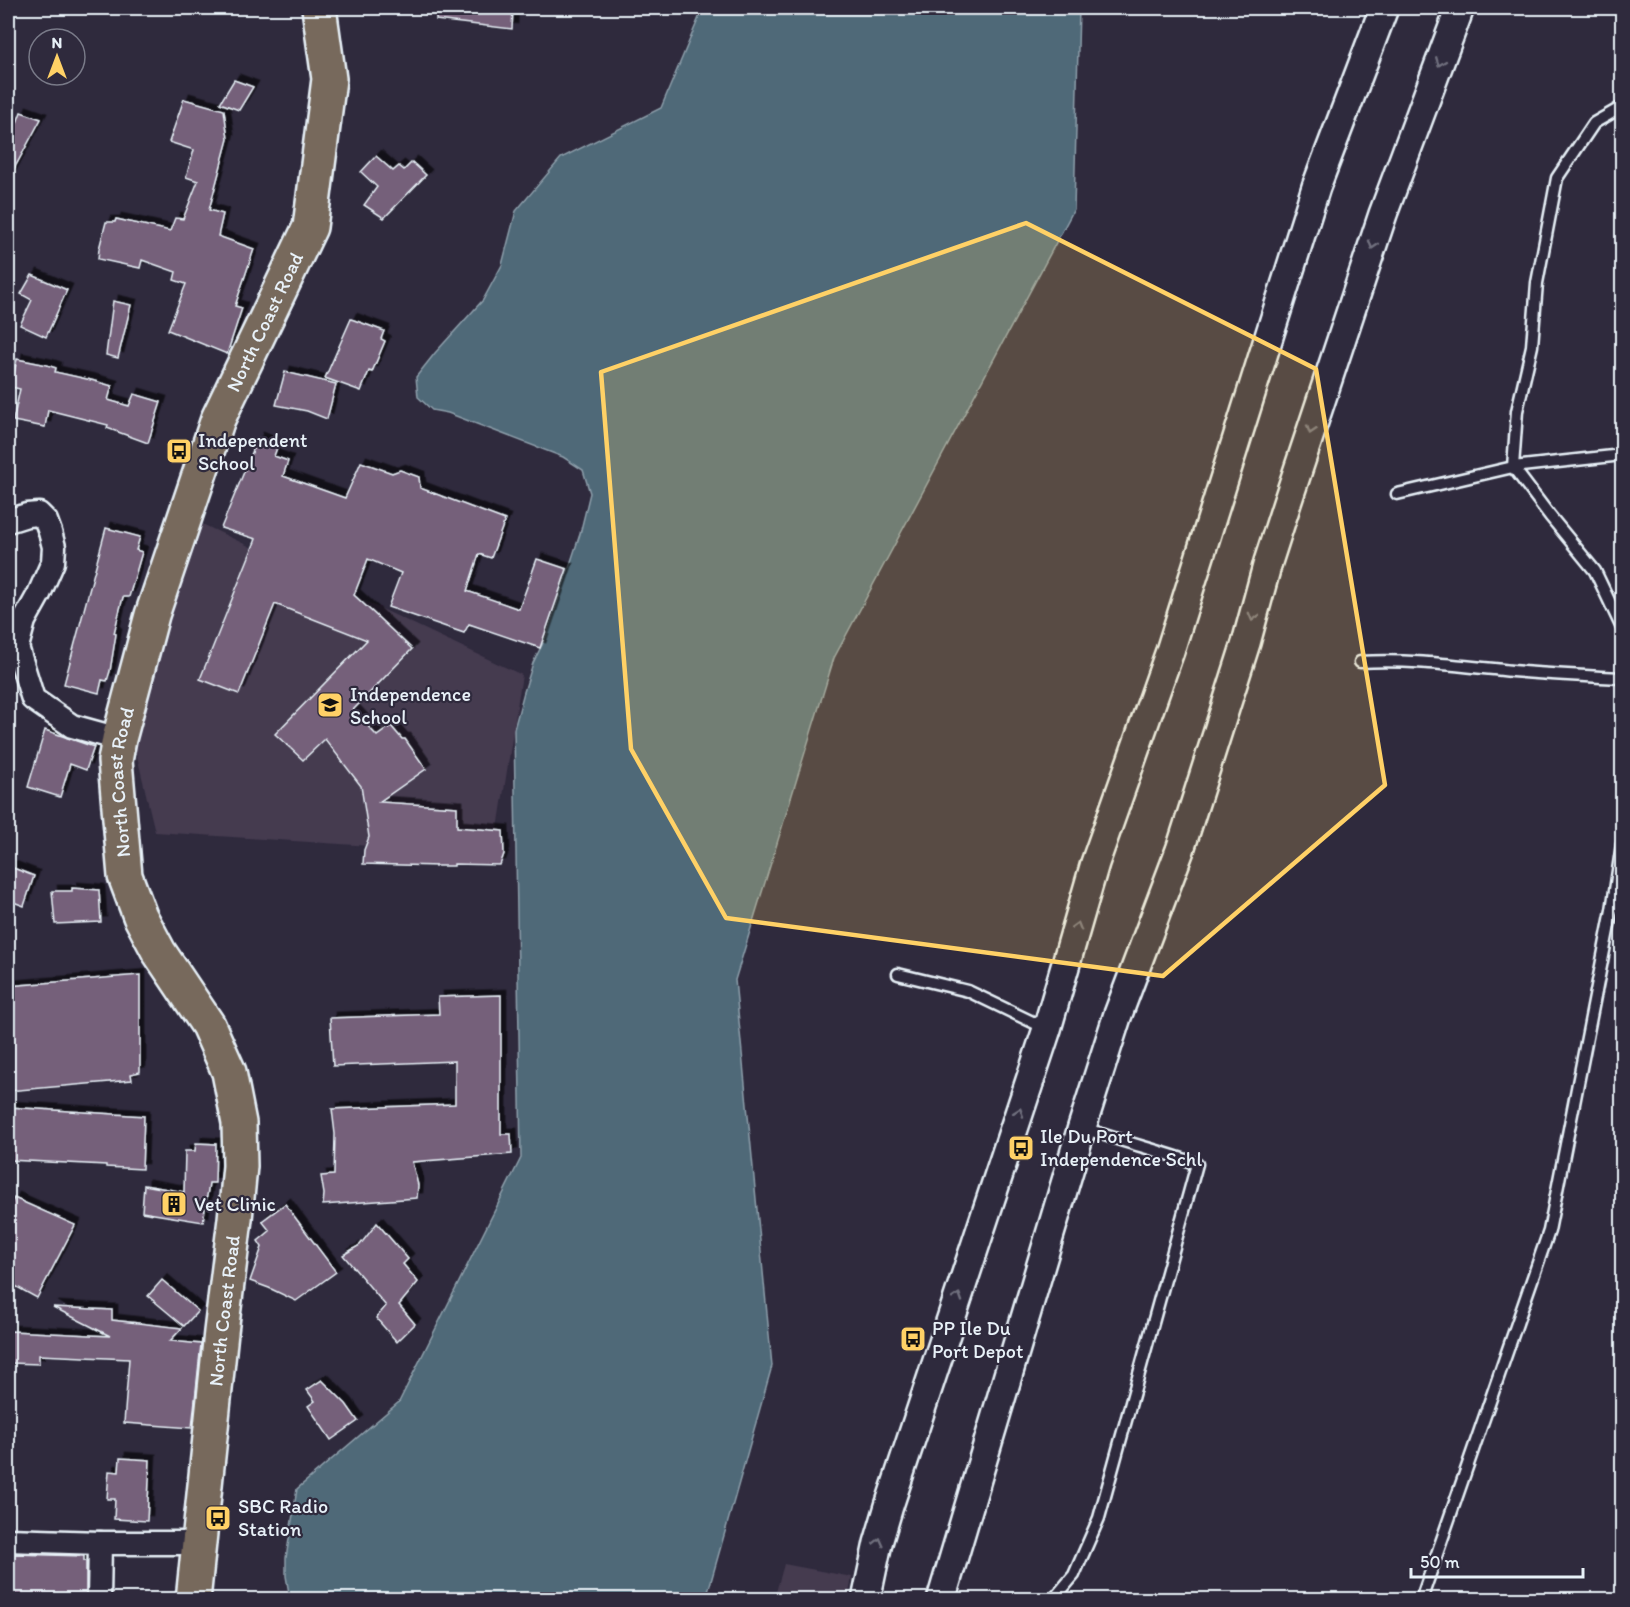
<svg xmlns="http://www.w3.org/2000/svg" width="1630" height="1607" font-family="Itim,sans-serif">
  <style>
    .built { fill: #443a4f }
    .water { fill: #506978; stroke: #8d9fab; stroke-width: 1.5 }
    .building { fill: #75617a; stroke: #e8f1f8; stroke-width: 1.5; filter: url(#shadow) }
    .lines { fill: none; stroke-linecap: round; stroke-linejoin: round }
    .service-casing { stroke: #e8f1f8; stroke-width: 15 }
    .minor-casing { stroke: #e8f1f8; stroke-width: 27 }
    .tertiary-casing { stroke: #e8f1f8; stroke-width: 32 }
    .primary-casing { stroke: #e8f1f8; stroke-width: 38 }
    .service { stroke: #2f2a3d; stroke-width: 10 }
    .minor { stroke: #2f2a3d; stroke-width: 22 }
    .tertiary { stroke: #2f2a3d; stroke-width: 27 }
    .primary { stroke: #77695c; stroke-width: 33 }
    .oneway { stroke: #70707e }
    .marked { fill: #ffd166; fill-opacity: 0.2; stroke: #ffd166; stroke-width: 4.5; stroke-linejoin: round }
    .labels { text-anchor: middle; stroke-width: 4.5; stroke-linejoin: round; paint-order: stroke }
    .street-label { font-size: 20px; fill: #e8f1f8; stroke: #2f2a3d }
    .poi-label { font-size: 20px; fill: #e8f1f8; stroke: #2f2a3d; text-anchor: start }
  </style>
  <defs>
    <filter id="shadow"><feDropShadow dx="5.5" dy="-5.5" stdDeviation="0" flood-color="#0009"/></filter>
  </defs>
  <rect width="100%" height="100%" fill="#2f2a3d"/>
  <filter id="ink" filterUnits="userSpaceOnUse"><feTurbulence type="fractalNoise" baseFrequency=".0167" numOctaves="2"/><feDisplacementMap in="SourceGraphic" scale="12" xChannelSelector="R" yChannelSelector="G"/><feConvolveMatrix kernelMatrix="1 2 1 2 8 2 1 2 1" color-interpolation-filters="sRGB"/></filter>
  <g filter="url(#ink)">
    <!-- built -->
    <g class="built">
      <path d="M200 523 522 675 494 854 155 832 132 735Z"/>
      <path d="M784 1564 852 1577 848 1599H774Z"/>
    </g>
    <!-- water -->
    <path class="water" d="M703 8H1079L1074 209 834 658 735 980 772 1366 706 1599H290L286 1576V1558L297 1489 399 1402 521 1158 514 729 524 692 533 663 547 635 580 534 590 493 583 470 563 457 448 413 432 410 418 397 416 377 435 353 483 300 502 265 516 211 561 158 661 108Z"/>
    <!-- building -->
    <g class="building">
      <path d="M436 8H513L512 29 436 20Z"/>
      <path d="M234 80 253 87 239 110 220 103Z"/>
      <path d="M184 99 224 110 228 139 209 210 223 214 218 236 254 249 235 306 242 308 227 354 168 330 186 284 174 280 176 272 142 260 140 268 98 259 99 249 106 222H115L116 219 170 231 175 218 183 219 198 181 186 177 194 150 169 142Z"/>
      <path d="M21 112 41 119 8 180V147Z"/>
      <path d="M376 156 393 171 399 166 404 170 412 162 426 175 384 218 364 205 377 187 361 172Z"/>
      <path d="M32 275 67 290 46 337 20 325 32 300 21 294Z"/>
      <path d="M113 301 131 305 118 358 106 355Z"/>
      <path d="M351 319 384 331 381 339 385 341 372 372 369 371 361 391 325 378Z"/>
      <path d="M17 359 47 365 56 368 55 372 91 380 112 386 108 400 129 406 134 394 161 402 148 443 107 428 108 425 48 410 45 427 13 421 20 389 11 387Z"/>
      <path d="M285 372 336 384 327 419 307 411 276 405Z"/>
      <path d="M258 438 278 445 274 456 288 461 283 476 345 498 361 462 392 473 400 470 419 477 420 488 505 520 491 558 479 554 467 591 519 609 537 559 567 569 540 648 469 624 464 633 388 607 401 573 368 559 354 595 412 649 353 710 377 736 391 726 402 739H405L426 769 379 802 457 807V827L503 831 504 854 500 865 454 864V866H439L363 864 364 850 369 837 361 786 325 739 303 760 275 734 367 640 275 604 239 694 200 679 256 539 221 528Z"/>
      <path d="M106 528 140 537 136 550 142 552 129 597H123L114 633 116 634 110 671 107 681 102 680 99 693 64 684Z"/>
      <path d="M45 730 94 747 86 770 70 764 60 797 28 787Z"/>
      <path d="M8 866 34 876 24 906 8 900Z"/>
      <path d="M72 888 99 890 101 922 55 924 52 891H72Z"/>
      <path d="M140 975V1072L131 1074 132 1080 8 1091V986Z"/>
      <path d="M501 995V1134H511L512 1154 412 1162 418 1185 417 1198 323 1205 324 1194 321 1176 334 1175 335 1134 332 1109 455 1104V1061L333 1066 330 1018 439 1014 438 997Z"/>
      <path d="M8 1107 144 1116 142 1169 106 1167V1165L8 1160Z"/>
      <path d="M196 1143 216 1144 215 1183H209L203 1222 142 1212 144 1185 184 1192 185 1151H195Z"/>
      <path d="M14 1198 75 1225 37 1298 8 1282V1211Z"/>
      <path d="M285 1204 336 1272 296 1301 269 1288 250 1281 262 1247 258 1241 270 1231 262 1221Z"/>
      <path d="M377 1223 408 1259 403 1264 418 1282 399 1305 415 1324 397 1342 376 1318 386 1306 343 1255 360 1245Z"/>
      <path d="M162 1280 198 1311 184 1326 148 1296Z"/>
      <path d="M53 1307 112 1310V1320L182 1328 170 1341 201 1344 192 1428 124 1423 129 1359 39 1355V1364L10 1363V1331L110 1336Z"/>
      <path d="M322 1380 346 1404 358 1421 331 1440 308 1406 315 1401 307 1390Z"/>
      <path d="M120 1458 150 1460 147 1521 114 1519 115 1499H107L109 1471 119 1472Z"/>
      <path d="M13 1554 84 1556V1561H86V1599H8V1573H9L10 1568H12Z"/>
    </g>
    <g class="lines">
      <!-- service casing -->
      <g class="service-casing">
        <g id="service">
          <path d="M1622 107 1594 123 1557 178 1537 283 1532 346 1517 411 1513 467 1622 455"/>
          <path d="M1397 494 1513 467 1550 516 1595 571 1622 628"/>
          <path d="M1360 662C1411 659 1461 666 1512 671 1549 674 1586 676 1622 678"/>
          <path d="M898 974 968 991 1047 1029"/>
          <path d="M1053 1600 1074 1575 1099 1518 1197 1164C1160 1150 1120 1142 1082 1127"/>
          <path d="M1421 1600 1549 1231 1612 910 1622 844"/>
        </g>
      </g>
      <!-- minor casing -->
      <g class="minor-casing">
        <g id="minor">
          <path d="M8 521 27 515 39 514 46 521 50 532 54 547 53 562 39 594 24 621 17 647 33 699 72 726 119 739"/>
          <path d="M8 1540 100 1543H199"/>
          <path d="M99 1600 100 1543"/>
        </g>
      </g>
      <!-- tertiary casing -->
      <g class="tertiary-casing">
        <g id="tertiary">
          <path d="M866 1600 878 1543 889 1506 1047 1029 1095 863 1170 651 1316 187 1384 8"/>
          <path d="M941 1600 1082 1127 1117 1017 1180 850 1246 643 1268 562 1287 503 1383 214 1460 8"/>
        </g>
      </g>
      <!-- primary casing -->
      <g class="primary-casing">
        <g id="primary">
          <path id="s1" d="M193 1600 221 1332 235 1219 240 1166 239 1123 229 1072 208 1025 159 952 140 916 125 876 115 761 119 739 152 615 218 419 310 227 329 79 319 8"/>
        </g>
      </g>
      <!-- service -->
      <use href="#service" class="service"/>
      <!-- minor -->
      <use href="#minor" class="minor"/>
      <!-- tertiary -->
      <use href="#tertiary" class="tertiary"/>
      <!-- primary -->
      <use href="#primary" class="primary"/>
    </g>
    <!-- one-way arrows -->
    <defs><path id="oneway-chevron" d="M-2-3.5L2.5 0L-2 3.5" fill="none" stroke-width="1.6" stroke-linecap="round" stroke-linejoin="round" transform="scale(1.5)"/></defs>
    <g class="oneway">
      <use href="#oneway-chevron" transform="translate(1440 62) rotate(111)"/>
      <use href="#oneway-chevron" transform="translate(1373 245) rotate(108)"/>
      <use href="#oneway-chevron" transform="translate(1311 430) rotate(108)"/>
      <use href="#oneway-chevron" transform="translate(1253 617) rotate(105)"/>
      <use href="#oneway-chevron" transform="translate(1077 926) rotate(-74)"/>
      <use href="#oneway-chevron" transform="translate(1019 1112) rotate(-71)"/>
      <use href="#oneway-chevron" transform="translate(958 1297) rotate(-72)"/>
      <use href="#oneway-chevron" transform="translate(879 1542) rotate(-76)"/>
    </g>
  </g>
  <!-- marked area -->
  <path class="marked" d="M1026 223 1316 369 1385 785 1163 976 726 918 631 749 601 372Z"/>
  <!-- icons -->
  <defs>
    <g id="bus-square" transform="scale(1.35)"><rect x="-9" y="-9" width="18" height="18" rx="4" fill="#ffd166" stroke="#2f2a3d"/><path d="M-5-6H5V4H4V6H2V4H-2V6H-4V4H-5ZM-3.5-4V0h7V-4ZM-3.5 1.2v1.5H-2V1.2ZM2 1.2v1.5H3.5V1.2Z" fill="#111"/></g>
    <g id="school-square" transform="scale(1.35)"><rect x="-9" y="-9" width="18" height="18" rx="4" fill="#ffd166" stroke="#2f2a3d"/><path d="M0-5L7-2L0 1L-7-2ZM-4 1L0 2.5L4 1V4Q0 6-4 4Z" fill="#111"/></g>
    <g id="building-square" transform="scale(1.35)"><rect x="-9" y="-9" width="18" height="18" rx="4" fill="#ffd166" stroke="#2f2a3d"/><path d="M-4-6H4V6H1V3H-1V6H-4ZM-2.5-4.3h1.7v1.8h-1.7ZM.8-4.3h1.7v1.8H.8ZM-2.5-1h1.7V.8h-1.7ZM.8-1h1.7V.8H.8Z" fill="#111"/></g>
  </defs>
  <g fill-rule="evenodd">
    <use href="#bus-square" x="179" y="451"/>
    <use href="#school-square" x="330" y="705"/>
    <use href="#bus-square" x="1021" y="1148"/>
    <use href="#building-square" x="174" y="1204"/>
    <use href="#bus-square" x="913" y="1339"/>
    <use href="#bus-square" x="218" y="1518"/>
  </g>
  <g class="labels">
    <!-- street labels -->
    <g class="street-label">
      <text dy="7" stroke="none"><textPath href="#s1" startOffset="1335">North Coast Road</textPath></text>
      <text dy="7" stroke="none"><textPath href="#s1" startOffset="849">North Coast Road</textPath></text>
      <text dy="7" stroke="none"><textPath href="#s1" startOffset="291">North Coast Road</textPath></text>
    </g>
    <!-- poi labels -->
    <g class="poi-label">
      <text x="198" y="447">Independent<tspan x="198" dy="23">School</tspan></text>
      <text x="350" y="701">Independence<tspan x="350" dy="23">School</tspan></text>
      <text x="1040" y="1143">Ile Du Port<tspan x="1040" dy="23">Independence Schl</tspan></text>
      <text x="194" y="1211">Vet Clinic</text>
      <text x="932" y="1335">PP Ile Du<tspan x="932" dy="23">Port Depot</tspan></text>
      <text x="238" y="1513">SBC Radio<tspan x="238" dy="23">Station</tspan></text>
    </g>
  </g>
  <!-- margin -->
  <rect width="1630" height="1607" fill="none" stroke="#2f2a3d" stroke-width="30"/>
  <rect x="15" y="15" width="1600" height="1577" fill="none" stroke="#e8f1f8" stroke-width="2" filter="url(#ink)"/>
  <!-- north arrow -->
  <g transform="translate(57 57)"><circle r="28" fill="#2f2a3d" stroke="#797a88" stroke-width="1.5"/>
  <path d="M0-4.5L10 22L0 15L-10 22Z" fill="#ffd166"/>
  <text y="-9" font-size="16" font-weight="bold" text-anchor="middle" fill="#e8f1f8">N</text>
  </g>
  <!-- scale -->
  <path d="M1411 1568v9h172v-9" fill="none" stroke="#e8f1f8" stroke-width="3"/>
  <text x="1420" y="1568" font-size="18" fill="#e8f1f8" stroke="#2f2a3d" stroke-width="4.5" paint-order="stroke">50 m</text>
</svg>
